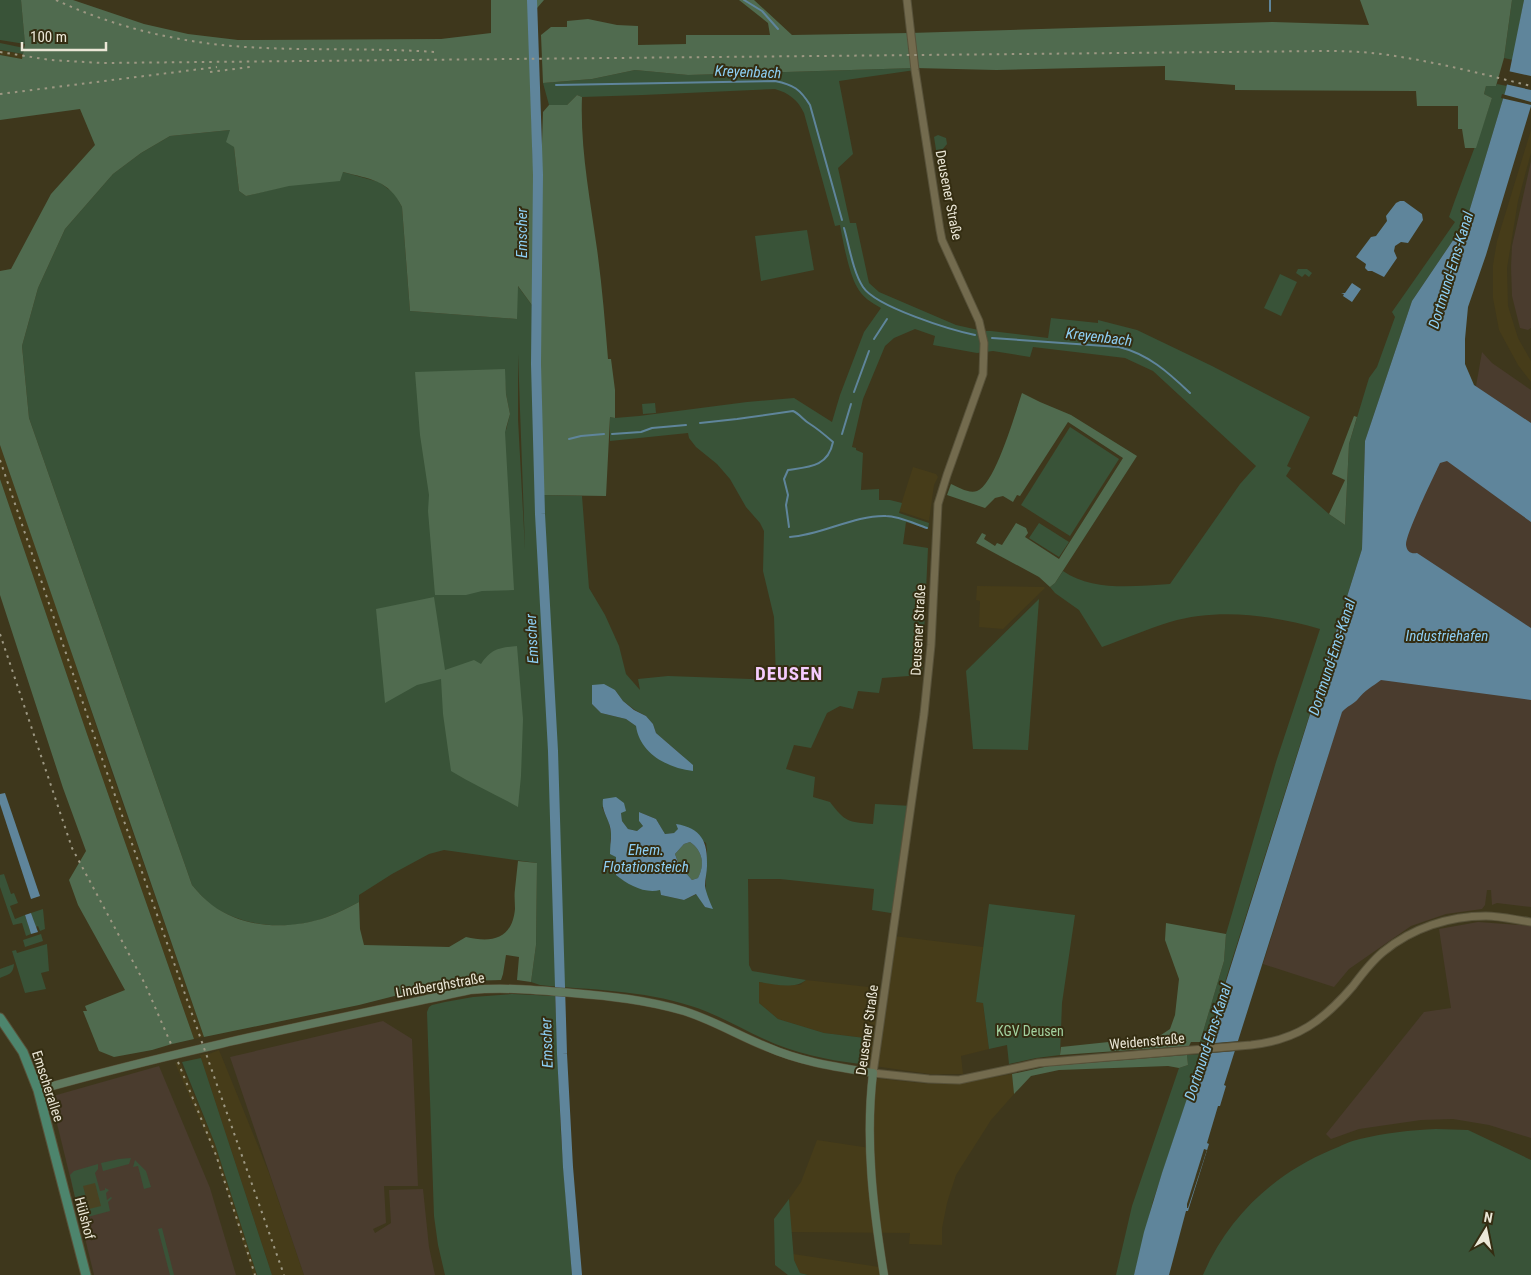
<svg xmlns="http://www.w3.org/2000/svg" width="1531" height="1275" font-family="'Roboto Condensed',sans-serif">
  <style>
    .built { fill: #463c19 }
    .industrial { fill: #4a3c2e }
    .green { fill: #395338; fill-rule: evenodd }
    .forest { fill: #506b4f }
    .sand { fill: #4a4222 }
    .water { fill: #5f859b; fill-rule: evenodd }
    .pier { fill: #3e371c }
    .lines { fill: none; stroke-linecap: round; stroke-linejoin: round }
    .stream { stroke: #5f859b; stroke-width: 2 }
    .river { stroke: #5f859b; stroke-width: 10 }
    .tertiary-casing { stroke: #58523a; stroke-width: 9 }
    .secondary-casing { stroke: #58523a; stroke-width: 9 }
    .primary-casing { stroke: #58523a; stroke-width: 11 }
    .tertiary { stroke: #736b4e; stroke-width: 7 }
    .secondary { stroke: #60785e; stroke-width: 8 }
    .primary { stroke: #4d856d; stroke-width: 9 }
    .rail { stroke: #9d9883; stroke-width: 2; stroke-dasharray: 2.5 5; stroke-linecap: butt }
    .labels { text-anchor: middle; stroke-width: 4; stroke-linejoin: round; paint-order: stroke }
    .street-label { font-size: 14px; fill: #ebe7d7; stroke: #342d12 }
    .park-label { font-size: 14px; fill: #a3d2a0; stroke: #342d12 }
    .water-label { font-size: 15px; font-style: italic; fill: #8dcef3; stroke: #342d12 }
    .district-label { font-size: 19px; font-weight: bold; letter-spacing: 1px; fill: #f5ccfe; stroke: #342d12 }
  </style>
  <rect width="100%" height="100%" fill="#3e371c"/>
  <!-- built -->
  <g class="built">
    <path d="M0 50 32 56 22 59 0 55Z"/>
    <path d="M1531 130V153L1518 201 1507 268 1508 306 1518 338 1531 361V382L1518 365 1499 330 1493 298V265L1497 241Z"/>
    <path d="M0 445 47 579 112 773 204 1037 194 1039 87 734 0 479Z"/>
    <path d="M913 467 936 474 938 477 934 485 929 521 899 511Z"/>
    <path d="M977 586 1044 587 1045 588 1003 629 979 627 980 601 976 600Z"/>
    <path d="M894 936 983 947 977 1002 983 1003 989 1049 961 1056 963 1074H930L860 1064 865 1038 824 1033 778 1019 759 1003V982L784 985H800L806 980 886 989Z"/>
    <path d="M219 1050 269 1173 304 1275H272L200 1055 208 1053 209 1054Z"/>
    <path d="M180 1061 215 1144 257 1275H253L216 1157 175 1063Z"/>
    <path d="M1012 1074 1014 1094 991 1120 956 1175 947 1203 942 1228V1245L909 1244 910 1233 790 1232 789 1199 801 1182 817 1140 870 1148 873 1078 930 1084 968 1082Z"/>
    <path d="M793 1254 886 1268 887 1275H808L800 1273 794 1260Z"/>
  </g>
  <!-- industrial -->
  <g class="industrial">
    <path d="M1531 161V328L1528 330 1520 328 1512 296 1511 267 1512 246Z"/>
    <path d="M1482 352 1492 363 1531 390V907L1497 903 1492 905 1491 890H1487L1485 905 1482 909 1446 914 1411 926 1349 969 1334 987 1263 964 1322 776 1371 610 1424 494 1476 386Z"/>
    <path d="M1478 922 1531 926V1138L1489 1125 1453 1119 1421 1120 1359 1129 1331 1139 1326 1134 1424 1012 1451 1008 1439 929Z"/>
    <path d="M383 1021 412 1039 418 1186H384L386 1223 373 1229 375 1233 391 1223 389 1190 423 1189 429 1247 435 1275H304L230 1057Z"/>
    <path d="M159 1066 210 1188 236 1275H94L51 1099 53 1096Z"/>
  </g>
  <!-- green -->
  <g class="green">
    <path d="M0 0H21L25 44 0 40Z"/>
    <path d="M1512 0H1524L1513 60 1504 58Z"/>
    <path d="M0 43 24 48 23 54 0 50Z"/>
    <path d="M915 68V70L839 81 853 154 838 168 850 223H856L869 283 879 292 956 325 983 331H991L1048 338 1051 318 1098 323V320L1137 330 1212 366 1310 417 1287 466 1291 468 1286 476 1329 514 1345 525 1349 444 1369 378 1377 367 1395 317 1392 312 1455 222 1449 217C1463 177 1479 138 1492 98L1484 94 1486 86H1496L1497 84 1507 86 1469 212 1462 227 1412 301 1365 441 1362 549 1206 1042H1200L1224 961 1226 934 1276 762 1320 629C1272 615 1219 608 1170 622 1147 629 1124 639 1102 647L1079 610 1055 593 1050 587 1055 583 1063 571C1093 592 1136 586 1170 584L1240 484 1256 466 1153 371 1125 358 1033 347 1030 357 993 351 977 353 933 345 935 336 915 329 894 338 885 346 863 399 852 447 856 448V450L863 453 861 490 879 489V500H890L902 503 899 513 929 523 928 529 906 522 903 544 928 548 922 675 882 678 879 693 858 691 853 709 840 706 827 713 811 748 794 745 786 769 815 777 813 797 830 802C845 822 848 822 873 824L875 804 912 806 897 914 872 910 874 889 780 879H748L749 965 752 971 806 980C793 990 774 984 759 982V1003L778 1019 824 1033 865 1038 860 1064C827 1060 794 1053 764 1039 740 1028 717 1014 691 1006 642 990 591 990 540 985L531 982 536 945 537 863 444 850 429 854 392 874 359 895V902C349 907 338 913 327 917 291 931 244 928 211 905 204 899 198 892 192 885L29 418 22 346 38 288 65 229 113 174 141 153 170 136 230 130 234 147 239 191 246 196 343 172 379 182 395 194 402 207 410 311 517 319V285L537 312 536 364 540 495 582 496 589 588 605 615 619 646 626 674 640 690 638 679 668 676 776 680 774 617 763 571 764 531 760 523 746 507 730 479 717 464 696 447 689 438 688 433 610 441V417L615 418 639 416 747 402 794 398 832 422 840 395 864 332 881 308C872 303 862 297 857 287 849 273 843 242 840 225L835 226 804 113C798 100 789 93 775 89L643 95 582 97 577 95 567 105H549L543 83 592 79 635 70 688 75ZM518 354 525 548V549L518 419ZM504 369 506 394 510 414 506 430ZM592 685 615 690 623 701 635 710 646 716 653 724 656 733 685 758 636 726 626 719 601 713 592 704ZM602 807 621 813 622 821 628 829 637 831 643 826 639 821V812L656 819 665 834 674 833 679 829 676 824 706 843 707 851 705 907 697 894 684 900 661 895 660 889 616 866V856L610 842 611 834 609 823Z"/>
    <path d="M938 135 946 138 947 144 937 156 934 137Z"/>
    <path d="M807 230 814 270 761 281 755 236Z"/>
    <path d="M1298 269H1307L1312 273 1309 277 1305 274 1302 277 1296 273Z"/>
    <path d="M1280 274 1297 282 1281 316 1264 308Z"/>
    <path d="M655 403 656 413 643 414 642 404Z"/>
    <path d="M1070 427 1119 459 1070 536 1021 505Z"/>
    <path d="M1039 523 1069 542 1059 557 1029 538Z"/>
    <path d="M1039 599 1028 750 973 749 966 671Z"/>
    <path d="M4 874 11 894 14 893 18 903 10 906 15 919 25 915 31 934 26 936 22 923 13 925 0 887V875Z"/>
    <path d="M989 904 1075 915 1062 1003 1060 1055 1036 1058 1009 1064 1007 1045 989 1049 983 1003 976 1002Z"/>
    <path d="M43 909 45 929 40 931 38 926 36 927 31 913Z"/>
    <path d="M41 934 43 941 25 947 23 940Z"/>
    <path d="M47 944 49 971 41 973 46 989 25 993 12 951 16 950 17 953Z"/>
    <path d="M14 964C13 975 8 974 0 978V969Z"/>
    <path d="M512 994 555 996 561 1136 572 1275H445L438 1245 434 1216 427 1012 429 1007 432 1005 445 1002 473 997Z"/>
    <path d="M1202 1054 1153 1201 1134 1275H1116L1132 1206 1179 1068 1188 1065 1187 1055Z"/>
    <path d="M201 1058 272 1275H257L215 1144 182 1062Z"/>
    <path d="M1436 1129 1468 1130 1531 1160V1275H1203C1228 1217 1274 1174 1331 1150 1341 1146 1350 1141 1360 1139 1385 1133 1410 1130 1436 1129Z"/>
    <path d="M131 1158 129 1164 103 1171 101 1163 119 1159Z"/>
    <path d="M135 1160 146 1171 151 1187 144 1189 138 1166 133 1167Z"/>
    <path d="M98 1164V1169L95 1173 100 1191 105 1190V1188L109 1190 106 1193 107 1200 111 1197 112 1198 108 1202 110 1211 80 1219 70 1175 74 1171Z"/>
    <path d="M789 1199 794 1260 800 1273 808 1275H788L775 1265 774 1219Z"/>
    <path d="M162 1228 174 1275H170L158 1229Z"/>
  </g>
  <!-- forest -->
  <g class="forest">
    <path d="M21 0H73L144 24 188 34 238 40 441 39 491 33V0H544L531 15V93L537 299 543 112 549 105H567L577 95 582 97C580 148 590 198 597 249 602 285 605 322 608 359H611L615 390V418L610 417 606 496 540 495 536 364 537 312 518 286 517 319 410 311 402 207C389 180 370 179 343 172L340 181 289 186 246 196 239 191 234 147 226 142 230 130 170 136 141 153 113 174 65 229 38 288 22 346 29 418 192 885C198 892 204 899 212 905 244 929 290 930 327 917 338 913 349 907 359 902L360 929 364 945 449 947 466 937C491 943 512 940 515 909 515 902 514 896 515 889 516 880 517 870 518 861L537 863 536 945 531 982 517 980 519 957 506 955 503 974 501 980 470 981 418 990 359 1005 204 1037 0 445V271L11 269 51 194 95 145 80 109 0 120V55L22 59 25 44Z"/>
    <path d="M739 0H754L792 35 910 33 1273 22 1369 25 1360 0H1512L1504 58 1496 86H1486L1484 94 1492 98 1476 148H1465L1462 129H1458V106H1417L1416 91 1235 90V85L1165 80V66L996 70 915 68 688 75 635 70 592 79 543 83 541 35 551 27H567V21L588 19 617 25 638 26V45L686 44V35H770L768 23Z"/>
    <path d="M505 369 506 394 510 414 505 432 514 590 482 591 466 595H435L428 511 429 495 420 435 415 372Z"/>
    <path d="M1022 393 1040 402 1071 415 1137 456 1055 583 1050 587 1039 577 976 543 982 533 986 535 984 539 995 546 997 543 1002 545 1016 523 1026 528 1028 533 1025 537 1059 559 1123 458 1068 422 1020 496 1017 495 1013 502 1003 496 995 498 985 508 947 495 951 484C958 487 969 494 977 491 995 485 1016 411 1022 393Z"/>
    <path d="M1354 416 1357 417 1349 444 1345 525 1329 514 1345 480 1332 474Z"/>
    <path d="M0 479 87 734 194 1039 172 1044 152 1050 114 1057 99 1051 83 1011H87L85 1006 125 990 78 905 69 880 86 851 63 788 0 595Z"/>
    <path d="M434 597 445 670 474 660 481 664C492 648 499 648 517 646L523 719 521 776 518 807C495 794 472 784 451 771L443 714 441 679 417 685 385 703 376 609Z"/>
    <path d="M690 842C703 851 705 865 698 878L692 880 679 865 675 854 684 844Z"/>
    <path d="M1166 923 1226 934 1224 961 1200 1042H1191L1189 1046 1060 1055 1061 1047 1137 1039 1161 1035 1170 1029 1175 1015 1179 979 1165 940Z"/>
    <path d="M1187 1055 1188 1065 1179 1068 1168 1066 1059 1070 1031 1076 1014 1094 1012 1074 1049 1066Z"/>
  </g>
  <!-- sand -->
  <path class="sand" d="M95 1183 101 1206 89 1209 83 1186Z"/>
  <!-- water -->
  <g class="water">
    <path d="M1524 0H1531V106L1486 255 1468 307 1465 339V364L1474 385 1531 423V522L1447 461 1440 463C1434 476 1405 535 1406 545 1407 552 1411 554 1417 553L1531 628V700L1381 680C1373 686 1364 691 1358 699 1354 704 1347 706 1342 712L1225 1082 1224 1085 1226 1086 1220 1106H1218L1207 1143 1209 1144 1188 1211H1186L1169 1275H1134L1144 1232 1162 1173 1223 991 1362 549 1365 441 1412 301 1462 227 1469 212 1506 89Z"/>
    <path d="M1400 201H1404L1422 214 1423 220 1408 243 1401 242 1395 246 1394 251 1397 258 1384 277 1372 271H1368L1365 268 1366 264 1356 257 1371 237 1376 236 1387 221 1386 216 1396 203Z"/>
    <path d="M1352 283 1361 289 1352 302 1343 296 1344 294 1341 293H1345Z"/>
    <path d="M604 684 615 690 623 701 634 710 646 716 653 724 656 733 693 765V771C668 768 640 754 636 726L626 719 601 713 592 704V685Z"/>
    <path d="M5 793 40 896 31 899 0 804V794Z"/>
    <path d="M616 797 624 803 626 811 621 813 622 821 628 829 637 831 643 826 639 821V812L656 819 665 834 674 833 678 829 676 824C701 828 708 841 707 866 707 872 705 879 705 886 706 893 710 902 713 909L705 907 696 894 684 900 661 895 660 890C645 894 628 885 616 875V857L610 854C610 847 611 840 611 834 611 820 601 813 603 799ZM690 842C703 851 705 865 698 878L692 880 679 865 675 854 684 844Z"/>
    <path d="M31 913 38 932 31 934 25 915Z"/>
  </g>
  <!-- pier -->
  <g class="pier">
    <path d="M1508 71 1531 76V90L1505 84Z"/>
    <path d="M1502 94 1531 102V105L1501 98Z"/>
    <path d="M1239 1041 1236 1051 1200 1054 1203 1044Z"/>
    <path d="M1204 1149 1207 1150 1188 1208H1187V1204Z"/>
  </g>
  <g class="lines">
    <!-- stream -->
    <g class="stream">
      <path d="M744 0 762 11 778 29"/>
      <path d="M1270 11V0"/>
      <path d="M556 85 775 81C794 85 800 89 810 105L842 220"/>
      <path d="M844 228C849 245 853 272 863 287 876 307 951 330 975 335"/>
      <path d="M992 338 1119 347C1148 354 1168 372 1190 393"/>
      <path d="M874 339 887 319"/>
      <path d="M854 392 869 351"/>
      <path d="M700 423 737 419 793 411C800 414 803 420 810 424 818 429 825 435 833 442 828 467 809 467 788 470L784 479 788 495 786 505 789 527"/>
      <path d="M612 434 641 432 652 428 686 425"/>
      <path d="M842 434 851 404"/>
      <path d="M569 439 581 436 604 434"/>
      <path d="M790 537C822 535 854 515 886 516 899 516 915 524 927 528"/>
    </g>
    <!-- river -->
    <path class="river" d="M532 0 538 175 536 364 540 514 553 751 562 1054 568 1167 577 1275"/>
    <!-- tertiary casing -->
    <g class="tertiary-casing">
      <path id="tertiary" d="M907 0 915 70 940 230 942 240 979 321 984 343 983 374 947 475 938 504 931 645 924 714 873 1073 929 1079 959 1080 1038 1063 1251 1045C1297 1040 1323 1021 1353 986 1362 974 1372 961 1383 952 1412 928 1449 916 1486 916 1501 916 1516 920 1531 922"/>
    </g>
    <!-- secondary casing -->
    <g class="secondary-casing">
      <path id="secondary" d="M38 1090C180 1050 325 1021 470 990 504 987 538 990 572 993 609 996 647 1000 684 1011 713 1020 739 1036 767 1047 801 1062 837 1067 873 1073 865 1140 873 1208 884 1275"/>
    </g>
    <!-- primary casing -->
    <g class="primary-casing">
      <path id="primary" d="M0 1018 23 1052 38 1090 86 1275"/>
    </g>
    <!-- tertiary -->
    <use href="#tertiary" class="tertiary"/>
    <!-- secondary -->
    <use href="#secondary" class="secondary"/>
    <!-- primary -->
    <use href="#primary" class="primary"/>
    <!-- rail -->
    <g class="rail">
      <path d="M56 0C107 24 165 39 221 45 292 52 363 47 434 52"/>
      <path d="M0 52 50 60 102 63 1326 51C1349 51 1372 52 1395 56 1441 63 1486 75 1531 86"/>
      <path d="M210 72 250 67"/>
      <path d="M0 94 217 67"/>
      <path d="M0 460 99 750 284 1275"/>
      <path d="M0 634 72 848 145 984 171 1044"/>
      <path d="M178 1062 216 1155 255 1275"/>
    </g>
  </g>
  <g class="labels">
    <!-- street labels -->
    <g class="street-label">
      <text transform="translate(949 195) rotate(79)" y="5">Deusener Straße</text>
      <text transform="translate(918 630) rotate(-87)" y="5">Deusener Straße</text>
      <text transform="translate(440 985) rotate(-10)" y="5">Lindberghstraße</text>
      <text transform="translate(867 1030) rotate(-82)" y="5">Deusener Straße</text>
      <text transform="translate(1147 1041) rotate(-5)" y="5">Weidenstraße</text>
      <text transform="translate(48 1086) rotate(72)" y="5">Emscherallee</text>
      <text transform="translate(85 1218) rotate(75)" y="5">Hülshof</text>
    </g>
    <!-- park labels -->
    <g class="park-label">
      <text x="1030" y="1036">KGV Deusen</text>
    </g>
    <!-- water labels -->
    <g class="water-label">
      <text transform="translate(748 72) rotate(2)" y="5">Kreyenbach</text>
      <text transform="translate(522 233) rotate(-90)" y="5">Emscher</text>
      <text transform="translate(1451 270) rotate(-73)" y="5">Dortmund-Ems-Kanal</text>
      <text transform="translate(1099 337) rotate(7)" y="5">Kreyenbach</text>
      <text x="1447" y="641">Industriehafen</text>
      <text transform="translate(532 639) rotate(-93)" y="5">Emscher</text>
      <text transform="translate(1332 657) rotate(-72)" y="5">Dortmund-Ems-Kanal</text>
      <text x="646" y="855">Ehem.<tspan x="646" dy="17">Flotationsteich</tspan></text>
      <text transform="translate(1208 1042) rotate(-72)" y="5">Dortmund-Ems-Kanal</text>
      <text transform="translate(547 1043) rotate(-92)" y="5">Emscher</text>
    </g>
    <!-- district labels -->
    <g class="district-label">
      <text x="789" y="680">DEUSEN</text>
    </g>
  </g>
  <!-- north arrow -->
  <g transform="translate(1486 1230) rotate(10)" stroke="#342d12" stroke-width="4" paint-order="stroke">
  <path d="M0-4L9 19L0 12L-9 19Z" fill="#ebe7d7"/>
  <text y="-8" font-size="14" font-weight="bold" text-anchor="middle" fill="#ebe7d7">N</text>
  </g>
  <!-- scale -->
  <path d="M22 42v8h84v-8" fill="none" stroke="#ebe7d7" stroke-width="2.5"/>
  <text x="30" y="42" font-size="15" fill="#ebe7d7" stroke="#342d12" stroke-width="4" paint-order="stroke">100 m</text>
</svg>
